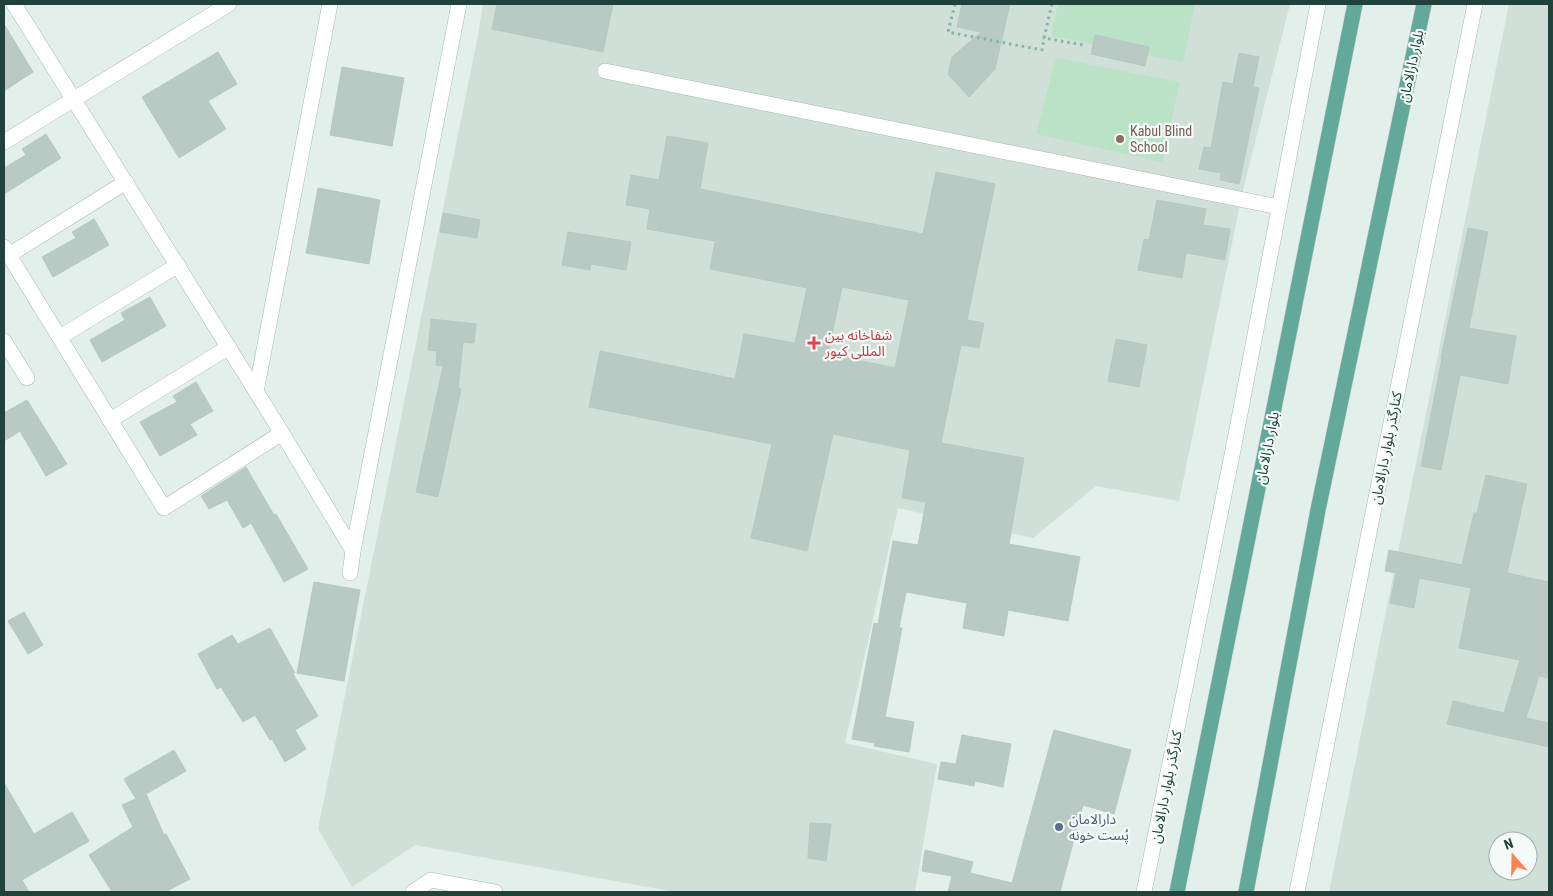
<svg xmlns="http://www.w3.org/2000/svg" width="1553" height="896" font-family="'Roboto Condensed','Noto Sans Arabic',sans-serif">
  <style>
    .built { fill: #d1dfd9; fill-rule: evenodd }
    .green { fill: #bae2c6 }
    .building { fill: #b8cac3; stroke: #b5c9c1; fill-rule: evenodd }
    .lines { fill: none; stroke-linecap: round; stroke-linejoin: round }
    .minor-casing { stroke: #a5b8b2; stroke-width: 16 }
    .major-casing { stroke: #c1cac8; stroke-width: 16 }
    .path { stroke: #80b6a7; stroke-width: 3; stroke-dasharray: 2.5 4; stroke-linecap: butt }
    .minor { stroke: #fff; stroke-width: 15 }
    .major { stroke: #63a99a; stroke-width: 15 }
    .education-dot { fill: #8d6e63; stroke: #f4faf8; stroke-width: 2 }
    .health-dot { fill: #e0444e; stroke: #f4faf8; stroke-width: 2 }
    .service-dot { fill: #5c6f8a; stroke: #f4faf8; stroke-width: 2 }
    .labels { text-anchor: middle; stroke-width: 4.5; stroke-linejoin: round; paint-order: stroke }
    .street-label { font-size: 14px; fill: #20423b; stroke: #f4faf8 }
    .education-label { font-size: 14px; fill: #785e54; stroke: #f4faf8; text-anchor: start }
    .health-label { font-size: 14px; fill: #be3a42; stroke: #f4faf8; text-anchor: start }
    .service-label { font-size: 14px; fill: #4e5e75; stroke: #f4faf8; text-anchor: start }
  </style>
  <rect width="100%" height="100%" fill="#e3efea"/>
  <!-- built -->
  <g class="built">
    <path d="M483 4H1290L1243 190 1179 501 1096 486 1033 538 898 508 845 743 937 764 915 892H675L415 845 352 887 318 829 477 40Z"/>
    <path d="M1509 4H1549V892H1329ZM1498 841H1528V871H1498Z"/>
  </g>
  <!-- green -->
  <g class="green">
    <path d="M1058 4H1195L1183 62 1051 36Z"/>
    <path d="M1056 58 1180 82 1162 162 1036 134Z"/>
  </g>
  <!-- building -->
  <g class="building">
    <path d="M497 4H613L603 52 492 29Z"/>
    <path d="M962 4H1010L995 69 969 97 948 74 952 57 981 32 957 27Z"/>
    <path d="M4 24 33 72 4 91Z"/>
    <path d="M1095 35 1149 47 1145 66 1091 54Z"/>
    <path d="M218 52 237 84 208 101 226 129 179 158 142 97Z"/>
    <path d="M1239 53 1259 57 1253 87 1259 88 1239 184 1220 180 1221 173 1199 169 1204 147 1211 148 1223 82 1233 84Z"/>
    <path d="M342 67 404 78 392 146 330 135Z"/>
    <path d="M46 134 61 158 4 194V168L26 155 22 149Z"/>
    <path d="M667 136 708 143 700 189 923 234 936 172 995 184 967 320 984 323 979 348 961 345 941 443 1024 458 1009 544 1080 557 1068 621 1008 610 1004 636 963 628 967 603 906 592 899 628H902L885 717 914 722 909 752 874 746 875 743 852 739 874 623 878 624 893 541 918 545 926 502 902 498 910 450 833 434 807 551 751 538 772 444 589 407 600 351 735 379 744 334 795 343 807 288 710 269 715 241 647 229 650 209 626 205 631 175 659 180ZM842 287 909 300 895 368 828 354Z"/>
    <path d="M318 188 380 200 369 264 306 253Z"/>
    <path d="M1157 200 1206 209 1203 225 1230 229 1225 260 1186 253 1182 278 1138 270 1144 239 1149 240Z"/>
    <path d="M443 213 480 220 477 238 440 232Z"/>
    <path d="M94 219 109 245 53 277 42 257 76 238 72 232Z"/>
    <path d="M1468 228 1488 232 1469 328 1516 336 1508 384 1460 375 1441 470 1421 466 1442 358H1441Z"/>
    <path d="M568 232 631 242 626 270 591 264 590 270 562 265Z"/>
    <path d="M150 297 166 326 102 362 90 340 125 320 121 313Z"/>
    <path d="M431 319 476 324 474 343 463 342 458 388 461 389 438 497 416 492 443 366 436 365 437 351 428 350Z"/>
    <path d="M1116 339 1147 345 1139 387 1108 381Z"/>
    <path d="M196 382 213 411 190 424 197 435 160 456 140 422 177 402 173 396Z"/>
    <path d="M27 400 67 464 46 476 20 431 4 441V413Z"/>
    <path d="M246 467 274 515 276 514 308 569 284 582 251 523 243 528 227 500 209 509 201 496Z"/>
    <path d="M1486 475 1527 484 1507 573 1549 582V678L1539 676 1526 718 1549 723V747L1447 724 1453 701 1504 713 1520 660 1459 648 1471 588 1419 578 1414 608 1390 603 1396 573 1385 571 1389 550 1462 565 1474 513H1477Z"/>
    <path d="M314 582 360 590 344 681 297 673Z"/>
    <path d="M24 612 43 645 28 654 8 621Z"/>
    <path d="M270 628 295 673 292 672 318 716 295 730 306 749 285 762 272 739 270 740 255 715 243 722 221 687 217 689 198 654 232 635 238 644Z"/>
    <path d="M1054 730 1131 750 1114 814 1083 805 1060 892H948L952 876 922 871 925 850 973 862 970 873 1012 883Z"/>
    <path d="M962 735 1011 744 1003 787 975 781 974 786 938 779 941 762 956 764Z"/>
    <path d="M174 750 186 771 146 794 164 835 166 834 190 879 165 892H112L89 855 133 827 122 805 136 799 124 779Z"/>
    <path d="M4 783 34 834 72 812 89 841 22 880 29 892H4Z"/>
    <path d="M810 823 831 824 826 861 808 858Z"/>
  </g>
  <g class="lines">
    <!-- minor casing -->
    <g class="minor-casing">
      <g id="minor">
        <path d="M605 71 1279 207"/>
        <path d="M4 142 229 4"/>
        <path d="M4 247 164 508 282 433 14 4"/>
        <path d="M9 255 126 182"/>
        <path d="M60 337 178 265"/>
        <path d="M4 341 27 378"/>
        <path d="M256 392 330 4"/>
        <path d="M110 420 229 347"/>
        <path d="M282 433 353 551"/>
        <path d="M350 573 353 551 459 4"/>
        <path d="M413 892 431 880 495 892"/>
        <path d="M1144 892 1234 445 1318 4"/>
        <path d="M1297 892 1475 4"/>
      </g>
    </g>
    <!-- major casing -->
    <g class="major-casing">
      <g id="major">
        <path d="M1177 892 1355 4"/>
        <path d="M1246 892 1318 510 1424 4"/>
      </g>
    </g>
    <!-- path -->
    <g class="path">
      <path d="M955 4 948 32 1042 50 1044 38"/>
      <path d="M1052 4 1044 38 1083 45"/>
    </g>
    <!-- minor -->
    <use href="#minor" class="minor"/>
    <!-- major -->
    <use href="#major" class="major"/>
  </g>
  <!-- markers -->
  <circle class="education-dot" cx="1120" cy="139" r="5"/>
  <path class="health-dot" d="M811.5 335.5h5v5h5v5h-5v5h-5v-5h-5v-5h5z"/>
  <circle class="service-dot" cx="1059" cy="827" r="5"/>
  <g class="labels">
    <!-- street labels -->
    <g class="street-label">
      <text transform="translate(1411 66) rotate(-78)" y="5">بلوار دارالامان</text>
      <text transform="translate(1267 448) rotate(-79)" y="5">بلوار دارالامان</text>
      <text transform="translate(1386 448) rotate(-79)" y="5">کنارگذر بلوار دارالامان</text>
      <text transform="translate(1166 787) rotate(-79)" y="5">کنارگذر بلوار دارالامان</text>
    </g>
    <!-- education labels -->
    <g class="education-label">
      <text x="1130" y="136">Kabul Blind<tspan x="1130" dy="16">School</tspan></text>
    </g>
    <!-- health labels -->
    <g class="health-label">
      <text x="825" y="340">شفاخانه بین<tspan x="825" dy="16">المللی کیور</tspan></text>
    </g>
    <!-- service labels -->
    <g class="service-label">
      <text x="1069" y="824">دارالامان<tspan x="1069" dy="16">پُست خونه</tspan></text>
    </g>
  </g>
  <!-- border -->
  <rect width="1553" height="896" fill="none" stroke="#20423b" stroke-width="10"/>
  <!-- north arrow -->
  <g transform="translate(1513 856) rotate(340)"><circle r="24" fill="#f4faf8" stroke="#9fb0ac"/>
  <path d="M0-4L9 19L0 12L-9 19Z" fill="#ff8251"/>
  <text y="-8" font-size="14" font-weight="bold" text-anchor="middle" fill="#20423b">N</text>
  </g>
</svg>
